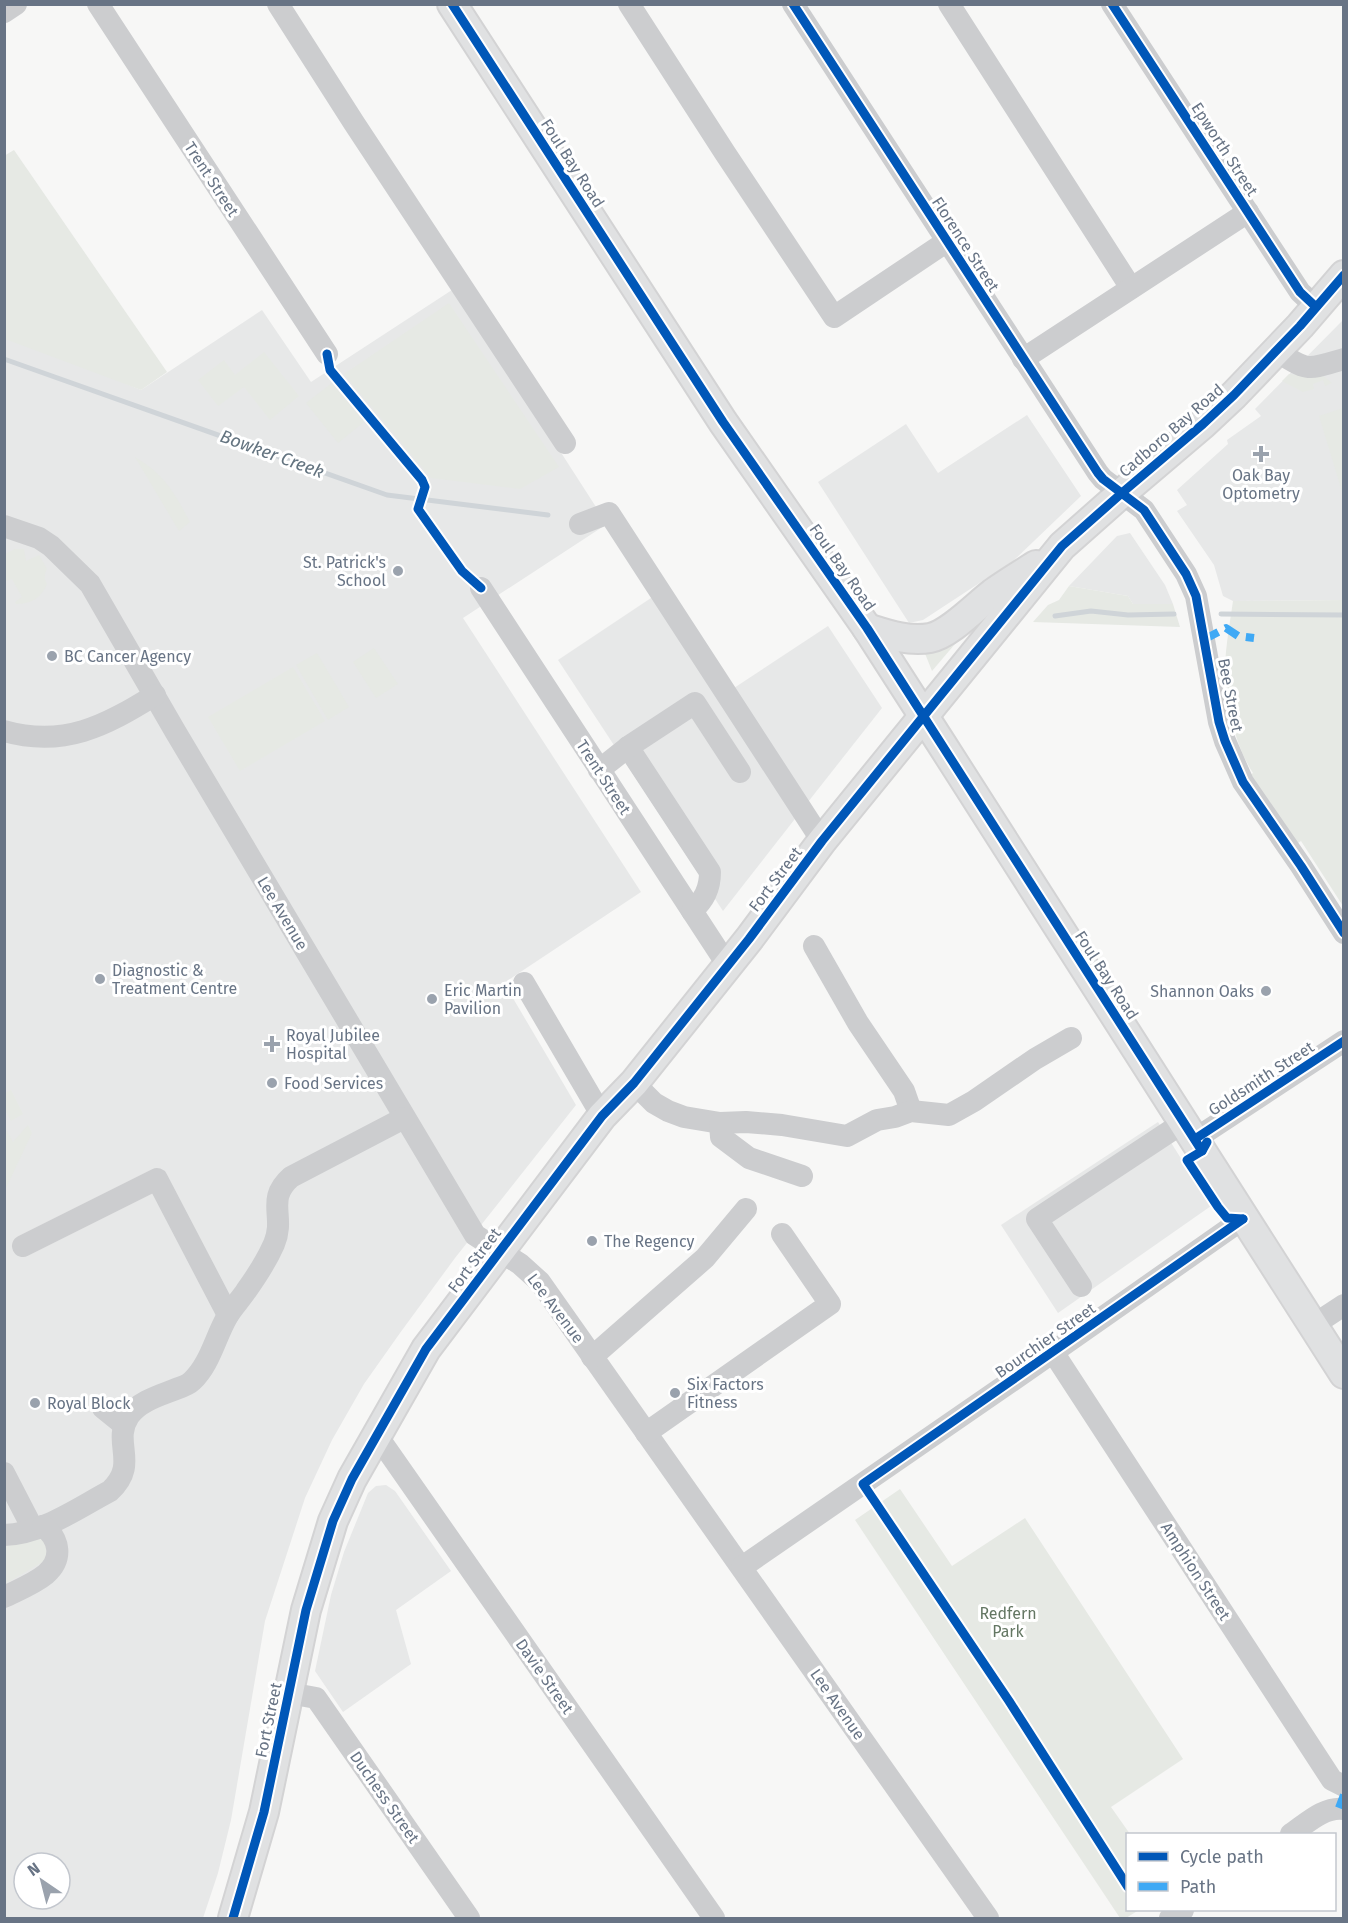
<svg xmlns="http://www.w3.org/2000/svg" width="1348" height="1923" font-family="'Fira Sans',sans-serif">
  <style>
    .built { fill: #e7e8e8; fill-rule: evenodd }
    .green { fill: #e6e9e4 }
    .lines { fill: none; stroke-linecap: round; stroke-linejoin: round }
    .stream { stroke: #cfd4d8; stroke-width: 5 }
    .major-casing { stroke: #d3d3d4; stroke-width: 32 }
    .minor { stroke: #cccdcf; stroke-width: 22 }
    .major { stroke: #e0e1e2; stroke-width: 28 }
    .quiet { stroke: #3fa9f5; stroke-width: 8; stroke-dasharray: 15 8; stroke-linecap: butt }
    .cycleway-casing { stroke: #fff; stroke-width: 13 }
    .cycleway { stroke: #0057b8; stroke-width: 9 }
    .poi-dot { fill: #9aa2ad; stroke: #fff; stroke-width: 2 }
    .labels { text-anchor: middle; stroke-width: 6; stroke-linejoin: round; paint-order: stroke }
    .street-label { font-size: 16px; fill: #687485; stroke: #fff }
    .poi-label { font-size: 16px; fill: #687485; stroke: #fff; text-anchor: start }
    .park-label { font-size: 16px; fill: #647763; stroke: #fff }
    .water-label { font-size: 18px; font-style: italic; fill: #647480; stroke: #fff }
  </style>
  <rect width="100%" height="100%" fill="#f7f7f6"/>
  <!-- built -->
  <g class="built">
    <path d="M455 288 607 524 463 618 641 892 504 983 576 1105 455 1258 400 1333 364 1384 332 1440 305 1498 265 1621 231 1820 218 1873 203 1918H5V334L141 390 262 310 311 382ZM24 1863H60V1899H24Z"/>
    <path d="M1343 320V600L1233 601 1223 596 1214 565 1177 511 1187 505 1177 490 1228 444 1227 440 1261 416 1255 409Z"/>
    <path d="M1027 415 1081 496 1013 561 923 620 909 623 818 482 906 424 938 473Z"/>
    <path d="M1130 533 1165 585 1173 604H1133L1128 596 1069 586 1117 536Z"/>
    <path d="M654 596 798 815 723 911 558 660Z"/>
    <path d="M828 626 882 708 808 802 734 688Z"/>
    <path d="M1158 1122 1211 1206 1058 1313 1001 1225Z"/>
    <path d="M386 1485 395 1491 451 1571 396 1610 411 1664 343 1712 315 1671 331 1595 344 1552 368 1493 376 1486Z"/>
  </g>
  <!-- green -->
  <g class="green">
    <path d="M14 150 167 372 141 390 5 339 4 156Z"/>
    <path d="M449 303 559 467 520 489 431 478 344 374Z"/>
    <path d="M264 352 299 396 270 420 244 387 218 406 198 380 224 360 235 375Z"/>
    <path d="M1289 374 1297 375 1321 374 1332 383 1325 386 1323 380 1313 384 1314 389 1303 392 1282 381Z"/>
    <path d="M332 383 364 422 338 443 306 403Z"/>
    <path d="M1343 408H1344L1343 495 1319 416Z"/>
    <path d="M135 457C165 475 174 492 190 522L179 531Z"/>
    <path d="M15 549H24L26 561 39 555 47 569C44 574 44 579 47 584 41 598 32 604 16 604L15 602 22 597 12 579 5 581V554Z"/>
    <path d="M1069 586 1128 596 1133 604H1173L1180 627 1033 622 1048 605 1059 600Z"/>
    <path d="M1343 600V906L1301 841 1289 849 1242 780 1253 773C1235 746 1224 697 1225 666 1226 644 1230 622 1233 601Z"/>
    <path d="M966 631 932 671 924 651Z"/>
    <path d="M374 648 398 684 376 698 353 662Z"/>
    <path d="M317 653 349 707 328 720 296 665Z"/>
    <path d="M293 667 325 721 240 771 208 717Z"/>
    <path d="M11 1090 23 1114 11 1121 5 1110V1093Z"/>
    <path d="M28 1125 32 1133 5 1190V1128L13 1142Z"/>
    <path d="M900 1489 952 1566 1025 1518 1183 1759 1111 1807 1130 1834H1128V1910H1139L1126 1918H1120L855 1520Z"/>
    <path d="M47 1538 46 1560 5 1584 4 1541Z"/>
  </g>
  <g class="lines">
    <!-- stream -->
    <g class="stream">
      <path d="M4 359 387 495 548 515"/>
      <path d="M1221 614 1344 615"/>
      <path d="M1055 616 1091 611 1128 615 1174 614"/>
    </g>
    <!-- major casing -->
    <g class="major-casing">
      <g id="major">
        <path d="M452 4 723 422 867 628 941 743 1344 1374"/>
        <path d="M867 628C886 634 908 642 930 638 950 634 976 606 993 593 1007 583 1022 574 1036 565"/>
        <path d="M233 1918 264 1812 306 1610 333 1521 352 1479 426 1349 602 1116 634 1083 749 939 822 841 1062 546 1123 492 1203 424 1234 395 1300 326 1344 275"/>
      </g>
    </g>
    <!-- minor -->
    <g class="minor">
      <path d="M98 4 327 354"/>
      <path d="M278 4 354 123 565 443"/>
      <path d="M629 4 725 153 834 317 946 242"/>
      <path d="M793 4 1098 473 1103 479 1144 510 1186 574 1196 596 1219 722 1225 741 1243 782 1301 866 1344 933"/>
      <path d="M949 4 1131 288"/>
      <path d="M1112 4 1300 292 1316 307"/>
      <path d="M4 12 16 4"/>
      <path d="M1276 351C1310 372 1306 370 1344 359"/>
      <path d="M1023 359 1248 212"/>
      <path d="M580 524 609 513 822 841"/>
      <path d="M4 526 39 538 51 546 90 584 175 731 475 1235 520 1264 540 1282 988 1918"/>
      <path d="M481 588 728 966"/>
      <path d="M4 731C64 748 105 726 155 695"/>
      <path d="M628 747 710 872C710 889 704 900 692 911"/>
      <path d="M599 770 628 747 695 703 740 772"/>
      <path d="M814 946 858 1023 904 1091 911 1111"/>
      <path d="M524 983 602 1116"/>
      <path d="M634 1083 654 1103 668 1111 684 1117 720 1123 746 1122 782 1125 847 1136 877 1120 895 1117 911 1111 949 1115 974 1101 1035 1059 1071 1038"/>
      <path d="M720 1123 721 1137 749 1158 802 1176"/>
      <path d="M1195 1139 1344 1041"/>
      <path d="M23 1246 157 1179 228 1315"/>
      <path d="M1081 1286 1037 1219 1184 1122"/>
      <path d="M1312 1326 1344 1305"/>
      <path d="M1053 1352 1332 1780 1344 1786"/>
      <path d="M592 1357 705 1258 746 1209"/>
      <path d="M103 1408 124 1425"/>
      <path d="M646 1433 830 1304 782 1234"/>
      <path d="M376 1434 714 1918"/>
      <path d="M4 1473 33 1529"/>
      <path d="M4 1535C42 1534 78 1508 110 1491 140 1463 111 1443 129 1416 139 1401 161 1395 176 1389 182 1387 188 1385 192 1381 210 1364 215 1338 227 1317 232 1308 240 1300 246 1291 256 1277 267 1260 274 1244 286 1216 265 1200 291 1177L404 1118"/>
      <path d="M742 1567 1032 1367 1243 1219"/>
      <path d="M4 1597C18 1590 34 1584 46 1574 63 1559 60 1539 43 1526"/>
      <path d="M289 1693 316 1698 469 1918"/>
      <path d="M1291 1834C1306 1824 1324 1806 1344 1809"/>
      <path d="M1170 1918 1183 1910"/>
    </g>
    <!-- major -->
    <use href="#major" class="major"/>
    <!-- quiet -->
    <g class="quiet">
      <path d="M1205 639 1226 628 1238 636 1254 638"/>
      <path d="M1339 1808 1344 1795"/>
    </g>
    <!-- cycleway casing -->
    <g class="cycleway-casing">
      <g id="cycleway">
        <path d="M452 4 723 422 867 628 1202 1151"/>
        <path d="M793 4 1098 473 1103 479 1144 510 1186 574 1196 596 1219 722 1225 741 1243 782 1301 866 1344 933"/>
        <path d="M1112 4 1300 292 1316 307"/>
        <path d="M327 354 330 370 422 480 425 487 418 509 462 571 481 588"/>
        <path d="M1195 1139 1344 1041"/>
        <path d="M1207 1142 1202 1151 1187 1160 1218 1207 1227 1218 1243 1219"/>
        <path d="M1128 1887 1009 1701 863 1484 1243 1219"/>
        <path d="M233 1918 264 1812 306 1610 333 1521 352 1479 426 1349 602 1116 634 1083 749 939 822 841 1062 546 1123 492 1203 424 1234 395 1300 326 1344 275"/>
      </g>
    </g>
    <!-- cycleway -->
    <use href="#cycleway" class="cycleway"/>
  </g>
  <!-- markers -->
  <g class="poi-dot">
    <path d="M1258 445h6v6h6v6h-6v6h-6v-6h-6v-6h6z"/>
    <circle cx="398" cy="571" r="6"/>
    <circle cx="52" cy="656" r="6"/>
    <circle cx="100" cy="979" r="6"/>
    <circle cx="1266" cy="991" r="6"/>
    <circle cx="432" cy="999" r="6"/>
    <path d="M269 1035h6v6h6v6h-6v6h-6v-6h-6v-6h6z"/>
    <circle cx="272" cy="1083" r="6"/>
    <circle cx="592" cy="1241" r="6"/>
    <circle cx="675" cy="1393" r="6"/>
    <circle cx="35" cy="1403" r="6"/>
  </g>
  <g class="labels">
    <!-- street labels -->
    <g class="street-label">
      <text transform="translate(1225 149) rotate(57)" y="6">Epworth Street</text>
      <text transform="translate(573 163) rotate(57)" y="6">Foul Bay Road</text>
      <text transform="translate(212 179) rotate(57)" y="6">Trent Street</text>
      <text transform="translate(966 244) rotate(57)" y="6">Florence Street</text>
      <text transform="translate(1171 430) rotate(-41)" y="6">Cadboro Bay Road</text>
      <text transform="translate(843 567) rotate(55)" y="6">Foul Bay Road</text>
      <text transform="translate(1231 695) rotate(79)" y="6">Bee Street</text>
      <text transform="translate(604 777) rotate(57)" y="6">Trent Street</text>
      <text transform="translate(775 879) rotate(-53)" y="6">Fort Street</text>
      <text transform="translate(283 913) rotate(59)" y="6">Lee Avenue</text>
      <text transform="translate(1107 975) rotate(57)" y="6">Foul Bay Road</text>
      <text transform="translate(1261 1078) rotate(-33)" y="6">Goldsmith Street</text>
      <text transform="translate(474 1260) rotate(-53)" y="6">Fort Street</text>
      <text transform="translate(556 1308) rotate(53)" y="6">Lee Avenue</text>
      <text transform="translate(1045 1340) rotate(-35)" y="6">Bourchier Street</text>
      <text transform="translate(1196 1571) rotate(57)" y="6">Amphion Street</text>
      <text transform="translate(545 1676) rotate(55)" y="6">Davie Street</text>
      <text transform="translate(838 1704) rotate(55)" y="6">Lee Avenue</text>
      <text transform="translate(268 1720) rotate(-78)" y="6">Fort Street</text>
      <text transform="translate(385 1797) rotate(55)" y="6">Duchess Street</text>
    </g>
    <!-- poi labels -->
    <g class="poi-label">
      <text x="1261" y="481" text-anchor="middle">Oak Bay<tspan x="1261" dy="18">Optometry</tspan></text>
      <text x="386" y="568" text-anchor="end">St. Patrick's<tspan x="386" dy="18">School</tspan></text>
      <text x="64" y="662">BC Cancer Agency</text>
      <text x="112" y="976">Diagnostic &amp;<tspan x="112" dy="18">Treatment Centre</tspan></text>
      <text x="444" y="996">Eric Martin<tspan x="444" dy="18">Pavilion</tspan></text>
      <text x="1254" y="997" text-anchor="end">Shannon Oaks</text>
      <text x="286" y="1041">Royal Jubilee<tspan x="286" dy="18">Hospital</tspan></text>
      <text x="284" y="1089">Food Services</text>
      <text x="604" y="1247">The Regency</text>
      <text x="687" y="1390">Six Factors<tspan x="687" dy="18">Fitness</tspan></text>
      <text x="47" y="1409">Royal Block</text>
    </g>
    <!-- park labels -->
    <g class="park-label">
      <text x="1008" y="1619">Redfern<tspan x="1008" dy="18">Park</tspan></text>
    </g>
    <!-- water labels -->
    <g class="water-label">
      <text transform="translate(272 454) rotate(20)" y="6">Bowker Creek</text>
    </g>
  </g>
  <!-- border -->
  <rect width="1348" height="1923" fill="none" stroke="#687485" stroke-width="12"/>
  <!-- legend -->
  <rect x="1126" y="1833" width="210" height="78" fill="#ffffff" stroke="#c3c7ce" stroke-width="1.5"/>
  <rect x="1138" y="1852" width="30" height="9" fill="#0057b8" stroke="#c3c7ce" stroke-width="1.5"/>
  <text x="1180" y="1863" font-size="18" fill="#687485">Cycle path</text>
  <rect x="1138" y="1882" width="30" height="9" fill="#3fa9f5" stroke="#c3c7ce" stroke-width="1.5"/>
  <text x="1180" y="1893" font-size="18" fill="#687485">Path</text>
  <!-- north arrow -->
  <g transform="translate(42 1881) rotate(325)"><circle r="28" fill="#ffffff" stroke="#c3c7ce" stroke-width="1.5"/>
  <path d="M0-4.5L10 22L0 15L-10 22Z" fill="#9aa2ad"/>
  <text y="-9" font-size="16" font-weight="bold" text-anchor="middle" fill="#687485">N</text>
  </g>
</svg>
